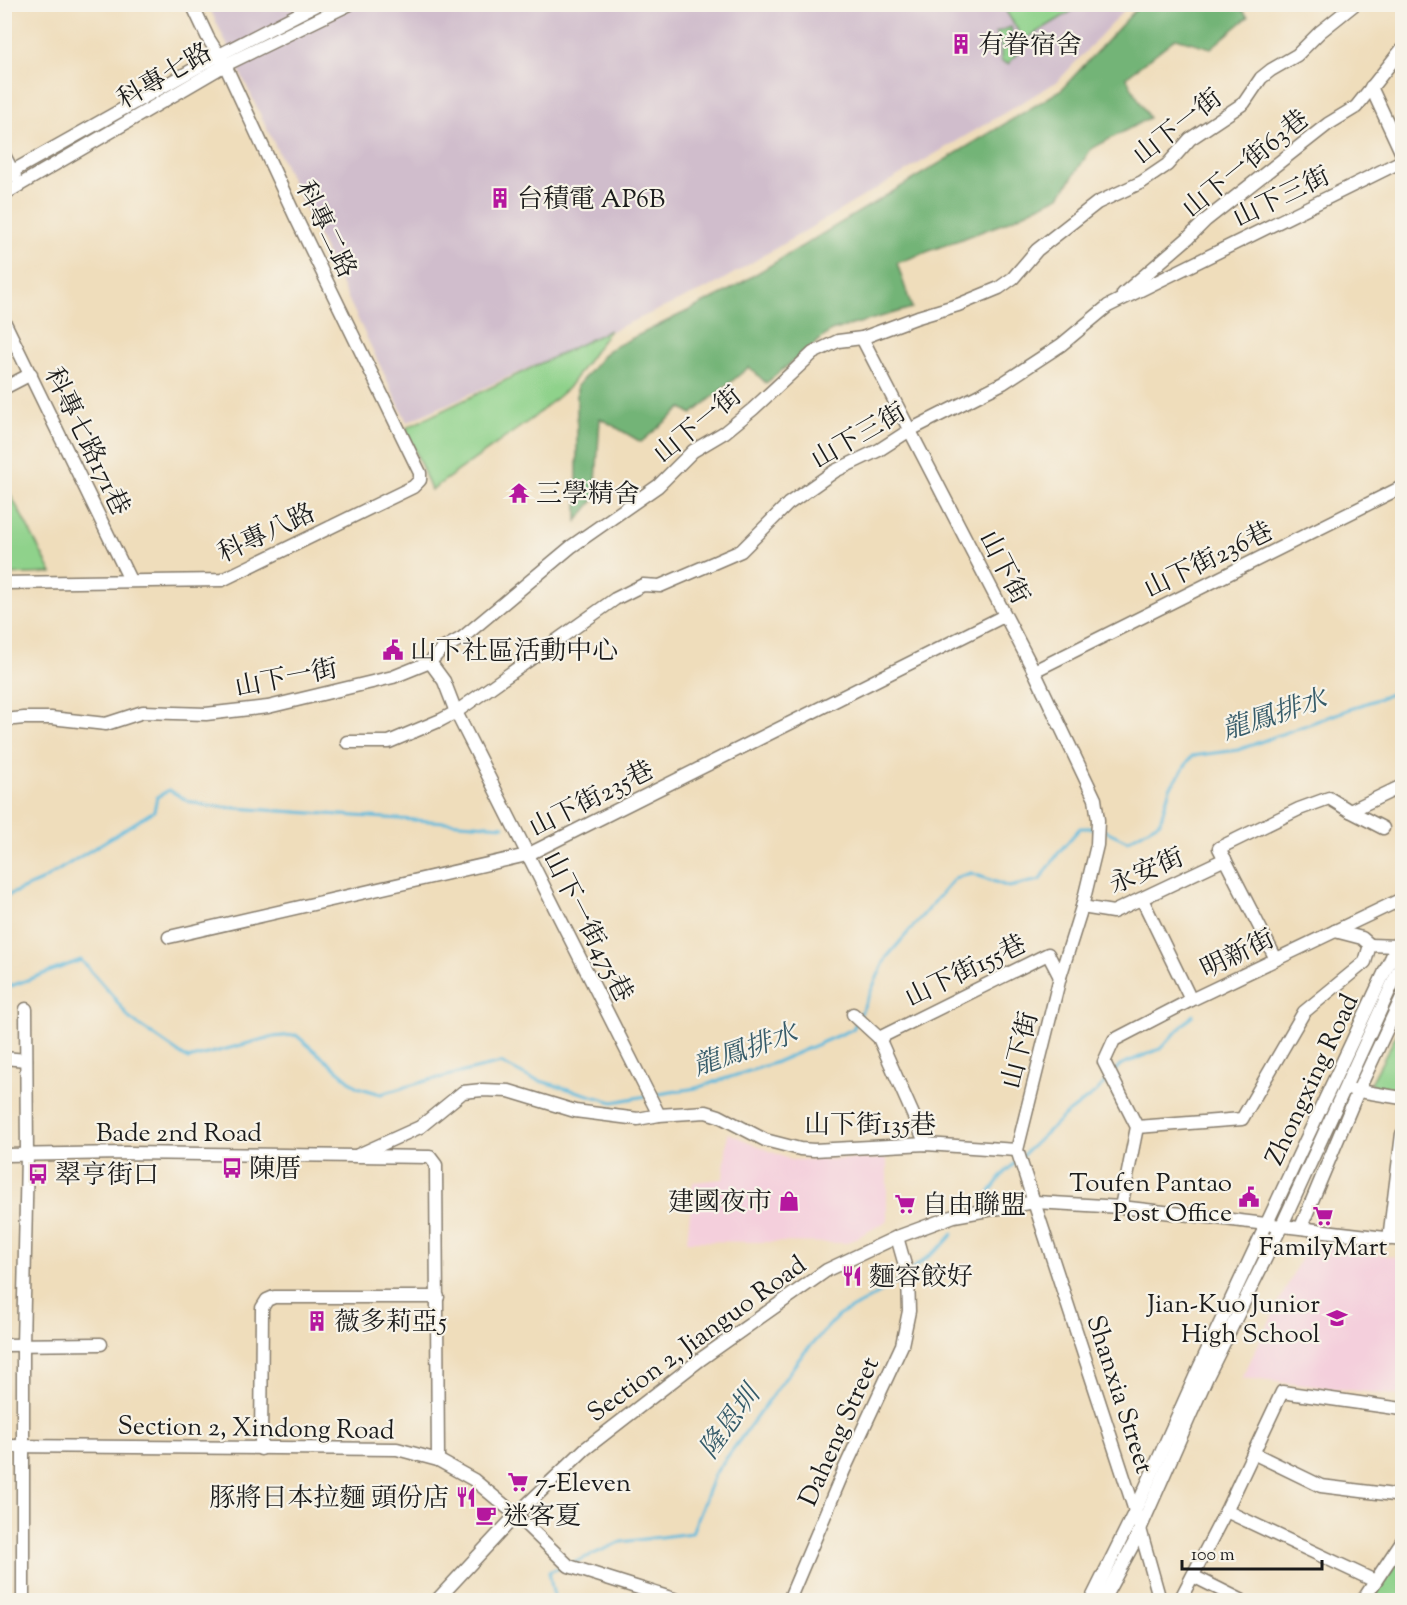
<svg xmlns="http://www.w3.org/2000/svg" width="1407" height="1605" font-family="'Sorts Mill Goudy','Noto Serif TC',serif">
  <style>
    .built { fill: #f4cfdc }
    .industrial { fill: #d0bdcc }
    .green { fill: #8fd28b; stroke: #567754; stroke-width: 1.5 }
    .forest { fill: #73b477; stroke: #48684a; stroke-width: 1.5 }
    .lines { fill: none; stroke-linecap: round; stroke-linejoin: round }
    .stream { stroke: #5eb9dc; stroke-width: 3 }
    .minor-casing { stroke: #867c6c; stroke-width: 15 }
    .minor { stroke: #fff; stroke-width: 12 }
    .labels { text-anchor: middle; stroke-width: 4.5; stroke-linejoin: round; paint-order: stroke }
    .poi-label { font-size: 26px; fill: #1c1c1c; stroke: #f7f3e8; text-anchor: start }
    .street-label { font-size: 26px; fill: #1c1c1c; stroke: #f7f3e8 }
    .water-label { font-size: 27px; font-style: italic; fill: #365b69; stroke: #f7f3e8 }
  </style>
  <rect width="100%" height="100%" fill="#f7f3e8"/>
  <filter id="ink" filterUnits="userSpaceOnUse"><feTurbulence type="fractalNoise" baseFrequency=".0167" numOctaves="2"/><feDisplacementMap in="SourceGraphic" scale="12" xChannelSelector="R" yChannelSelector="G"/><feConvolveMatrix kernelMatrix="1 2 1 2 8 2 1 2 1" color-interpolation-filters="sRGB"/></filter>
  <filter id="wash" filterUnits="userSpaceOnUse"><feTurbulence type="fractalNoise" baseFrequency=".008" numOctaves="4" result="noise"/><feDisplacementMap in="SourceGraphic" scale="24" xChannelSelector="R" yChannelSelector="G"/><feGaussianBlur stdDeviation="1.35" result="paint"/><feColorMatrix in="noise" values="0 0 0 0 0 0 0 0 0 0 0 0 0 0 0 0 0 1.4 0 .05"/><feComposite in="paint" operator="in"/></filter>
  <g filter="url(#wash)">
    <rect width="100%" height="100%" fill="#efddbb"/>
    <!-- built -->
    <g class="built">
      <path d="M728 1133 791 1160 887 1159V1221L847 1243 687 1241 693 1182 723 1179Z"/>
      <path d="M1308 1243 1402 1258V1396L1242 1378Z"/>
    </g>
    <!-- industrial -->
    <path class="industrial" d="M208 5H1129L1058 81 714 285 407 422Z"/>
    <!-- green -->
    <g class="green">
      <path d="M1002 5H1082L1024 40Z"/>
      <path d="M1011 27 1012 32 1007 34 1012 51 1017 54 1008 64 1001 61V45L996 33Z"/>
      <path d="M610 330 568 388 533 418 431 490 406 428Z"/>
      <path d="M4 484H5L52 573 5 575Z"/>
      <path d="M1402 1024V1089L1370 1085Z"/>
      <path d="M1402 1555V1600H1372Z"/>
    </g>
    <!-- forest -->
    <path class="forest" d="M1140 5H1238L1248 17 1211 48 1176 38 1126 77 1149 118 1091 149 1060 196 1002 224 897 263 912 308 831 331 766 383 749 367 692 414 682 408 641 442 600 418 595 499 577 521V386L608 350 726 292 1061 90Z"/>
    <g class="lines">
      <!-- stream -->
      <g class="stream">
        <path d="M1100 828 1127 841 1160 822 1170 788 1192 756 1238 750 1402 690"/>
        <path d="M4 897 41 881 154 811 157 797 169 790 188 801 208 806 504 826"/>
        <path d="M4 982 11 986 81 960 112 995 130 1019 188 1059 272 1037 296 1035 357 1087 381 1094 426 1081 501 1063 530 1078 613 1102 646 1096"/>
        <path d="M860 1015 886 958 955 878 971 873 1009 887 1040 880 1059 852 1080 828H1093"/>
        <path d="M1113 1073 1120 1065 1160 1049 1193 1015"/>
        <path d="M653 1095 696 1088 774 1063 853 1029 856 1023"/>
        <path d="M1023 1155 1063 1117 1096 1092 1109 1078"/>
        <path d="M986 1197 1003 1174 1016 1162"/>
        <path d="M911 1270 943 1245 953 1234"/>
        <path d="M573 1563 621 1542 692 1533 714 1475 802 1355 838 1316 887 1289 904 1276"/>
        <path d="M552 1600 554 1597 549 1572 564 1566"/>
      </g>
    </g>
  </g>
  <g filter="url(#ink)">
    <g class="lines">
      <!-- minor casing -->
      <g class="minor-casing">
        <g id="minor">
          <path d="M1371 87 1402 154"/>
          <path d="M4 155 15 176"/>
          <path d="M4 176 219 55 318 4"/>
          <path d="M4 194 225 65 350 4"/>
          <path d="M1123 294 1188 238 1206 220 1328 124 1356 107 1402 49"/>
          <path d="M4 321 130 580"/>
          <path d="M862 338 1034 671 1095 799 1098 820 1097 845 1082 907 1060 977 1017 1150 1135 1511 1160 1600"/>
          <path d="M4 388 31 374"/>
          <path d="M4 583 222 580 413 487 420 480V473L296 218 225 65 208 38 192 4"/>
          <path d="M430 662 444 681 456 712 659 1115"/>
          <path d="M1034 671 1402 487"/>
          <path d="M4 720 24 718H51L106 724 143 712 206 714 268 707 393 677 430 662 442 649 462 638 572 546 658 486 693 451 725 432 753 409 813 353 838 341 862 338 918 317 958 305 999 288 1013 278 1037 250 1097 203 1142 182 1167 165 1190 139 1244 103 1261 78 1271 70 1297 55 1320 32 1355 4"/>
          <path d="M347 742H389L441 720 456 712 615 599 643 585 660 586 741 551 788 504 835 471 879 450 910 430 1003 383 1061 345 1108 306 1402 161"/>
          <path d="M1350 811 1383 828"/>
          <path d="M1142 899 1191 1000"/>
          <path d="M1082 907 1113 912 1225 859"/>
          <path d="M1335 931 1362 938 1370 945"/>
          <path d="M169 937 527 855 1004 616"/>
          <path d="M1276 959 1219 848 1299 809 1329 798 1350 811 1402 786"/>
          <path d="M853 1014 879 1038 926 1144"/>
          <path d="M879 1038 1048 954 1060 977"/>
          <path d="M4 1058 26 1060"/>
          <path d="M1353 1090 1402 1098"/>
          <path d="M1137 1127 1242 1119 1304 1012 1365 962 1370 945 1397 946"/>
          <path d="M4 1155 126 1153 430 1157 436 1165 438 1460"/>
          <path d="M358 1155 420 1127 463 1092 482 1090 509 1091 575 1111 638 1119 659 1115 706 1112 719 1116 765 1140 800 1149 814 1150 926 1144 1017 1150"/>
          <path d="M1121 1207 1137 1127 1104 1062 1114 1040 1191 1000 1402 899"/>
          <path d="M1301 1227 1358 1091 1402 997"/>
          <path d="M1389 1239 1402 1134"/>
          <path d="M4 1345 101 1344"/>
          <path d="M4 1446 397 1449 438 1460 474 1480 516 1515 569 1566 677 1600"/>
          <path d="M261 1449 262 1308 267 1300 274 1297H438"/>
          <path d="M1253 1453 1321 1486 1402 1496"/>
          <path d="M1226 1511 1375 1581"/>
          <path d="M1193 1576 1241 1600"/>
          <path d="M23 1600V1345L27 1155 26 1009"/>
          <path d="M437 1600 516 1515 585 1449 701 1359 827 1270 897 1237 954 1216 1035 1202 1121 1207 1402 1240"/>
          <path d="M789 1600 844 1470 902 1345 909 1311 908 1276 897 1237"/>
          <path d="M1091 1600 1135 1511 1199 1368 1402 935"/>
          <path d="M1103 1600 1134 1543 1207 1377 1282 1225 1402 963"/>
          <path d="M1180 1600 1226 1511 1282 1392 1402 1409"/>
          <path d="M1363 1600 1402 1541"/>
        </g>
      </g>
      <!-- minor -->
      <use href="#minor" class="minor"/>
    </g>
  </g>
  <!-- icons -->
  <defs>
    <g id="building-bare" transform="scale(1.62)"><path d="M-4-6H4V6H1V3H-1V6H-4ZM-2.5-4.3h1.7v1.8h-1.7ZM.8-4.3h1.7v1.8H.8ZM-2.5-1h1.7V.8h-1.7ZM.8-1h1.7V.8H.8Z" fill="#b5179e" stroke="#f7f3e8" stroke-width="2.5" paint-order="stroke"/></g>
    <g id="temple-bare" transform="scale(1.62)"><path d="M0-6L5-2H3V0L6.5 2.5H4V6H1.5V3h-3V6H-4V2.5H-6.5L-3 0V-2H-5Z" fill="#b5179e" stroke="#f7f3e8" stroke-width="2.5" paint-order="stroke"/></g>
    <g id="civic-bare" transform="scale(1.62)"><path d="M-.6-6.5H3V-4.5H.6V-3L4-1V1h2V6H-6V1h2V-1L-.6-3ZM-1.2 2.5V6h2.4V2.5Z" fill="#b5179e" stroke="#f7f3e8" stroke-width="2.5" paint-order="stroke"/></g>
    <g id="bus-bare" transform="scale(1.62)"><path d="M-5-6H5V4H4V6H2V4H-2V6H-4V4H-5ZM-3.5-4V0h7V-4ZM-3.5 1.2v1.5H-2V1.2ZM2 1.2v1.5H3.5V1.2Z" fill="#b5179e" stroke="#f7f3e8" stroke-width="2.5" paint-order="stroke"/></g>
    <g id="shop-bare" transform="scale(1.62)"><path d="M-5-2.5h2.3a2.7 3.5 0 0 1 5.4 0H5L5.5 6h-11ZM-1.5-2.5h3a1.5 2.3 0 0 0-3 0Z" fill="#b5179e" stroke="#f7f3e8" stroke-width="2.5" paint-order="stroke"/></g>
    <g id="supermarket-bare" transform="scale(1.62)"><path d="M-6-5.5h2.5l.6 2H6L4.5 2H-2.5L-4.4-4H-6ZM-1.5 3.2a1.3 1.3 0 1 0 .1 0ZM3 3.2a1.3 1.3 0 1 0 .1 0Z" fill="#b5179e" stroke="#f7f3e8" stroke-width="2.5" paint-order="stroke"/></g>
    <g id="restaurant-bare" transform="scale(1.62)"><path d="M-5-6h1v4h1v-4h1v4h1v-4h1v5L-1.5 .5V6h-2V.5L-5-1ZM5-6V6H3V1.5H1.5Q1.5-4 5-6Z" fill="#b5179e" stroke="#f7f3e8" stroke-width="2.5" paint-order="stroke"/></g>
    <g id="school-bare" transform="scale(1.62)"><path d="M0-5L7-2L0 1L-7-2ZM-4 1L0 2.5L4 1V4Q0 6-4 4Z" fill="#b5179e" stroke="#f7f3e8" stroke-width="2.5" paint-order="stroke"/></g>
    <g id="cafe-bare" transform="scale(1.62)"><path d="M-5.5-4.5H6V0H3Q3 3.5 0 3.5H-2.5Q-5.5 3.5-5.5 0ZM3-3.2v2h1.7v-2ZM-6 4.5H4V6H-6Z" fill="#b5179e" stroke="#f7f3e8" stroke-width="2.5" paint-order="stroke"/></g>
  </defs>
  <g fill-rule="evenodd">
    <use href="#building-bare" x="961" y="44"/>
    <use href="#building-bare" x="500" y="198"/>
    <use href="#temple-bare" x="519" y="493"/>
    <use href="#civic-bare" x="393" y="650"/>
    <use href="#bus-bare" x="232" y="1168"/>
    <use href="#bus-bare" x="38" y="1174"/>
    <use href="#civic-bare" x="1249" y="1197"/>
    <use href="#shop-bare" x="789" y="1201"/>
    <use href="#supermarket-bare" x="905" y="1204"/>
    <use href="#supermarket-bare" x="1323" y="1216"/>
    <use href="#restaurant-bare" x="852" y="1276"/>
    <use href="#school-bare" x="1337" y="1318"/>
    <use href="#building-bare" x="317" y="1321"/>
    <use href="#supermarket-bare" x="518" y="1482"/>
    <use href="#restaurant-bare" x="466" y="1497"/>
    <use href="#cafe-bare" x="486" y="1515"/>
  </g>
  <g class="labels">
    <!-- poi labels -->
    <g class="poi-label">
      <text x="978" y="53">有眷宿舍</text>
      <text x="517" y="207">台積電 AP6B</text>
      <text x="536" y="502">三學精舍</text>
      <text x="410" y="659">山下社區活動中心</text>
      <text x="249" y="1177">陳厝</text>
      <text x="55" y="1183">翠亨街口</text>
      <text x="1232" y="1191" text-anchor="end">Toufen Pantao<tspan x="1232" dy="30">Post Office</tspan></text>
      <text x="772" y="1210" text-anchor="end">建國夜市</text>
      <text x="922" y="1213">自由聯盟</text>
      <text x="1323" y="1255" text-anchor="middle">FamilyMart</text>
      <text x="869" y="1285">麵容餃好</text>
      <text x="1320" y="1312" text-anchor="end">Jian-Kuo Junior<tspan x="1320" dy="30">High School</tspan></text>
      <text x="334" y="1330">薇多莉亞5</text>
      <text x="535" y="1491">7-Eleven</text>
      <text x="449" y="1506" text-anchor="end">豚將日本拉麵 頭份店</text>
      <text x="503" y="1524">迷客夏</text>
    </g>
    <!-- street labels -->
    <g class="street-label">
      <text transform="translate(164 75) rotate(-30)" y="9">科專七路</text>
      <text transform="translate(1177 126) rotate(-38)" y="9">山下一街</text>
      <text transform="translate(1245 163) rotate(-39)" y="9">山下一街63巷</text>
      <text transform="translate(1281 196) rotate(-26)" y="9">山下三街</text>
      <text transform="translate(327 229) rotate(64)" y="9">科專二路</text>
      <text transform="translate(697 424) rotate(-39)" y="9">山下一街</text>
      <text transform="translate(858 435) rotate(-30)" y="9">山下三街</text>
      <text transform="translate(88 441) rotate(64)" y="9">科專七路171巷</text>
      <text transform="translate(266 532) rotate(-25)" y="9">科專八路</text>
      <text transform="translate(1208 559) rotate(-26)" y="9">山下街236巷</text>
      <text transform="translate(1005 567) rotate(63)" y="9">山下街</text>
      <text transform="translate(286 677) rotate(-11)" y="9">山下一街</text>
      <text transform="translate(591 798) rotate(-27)" y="9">山下街235巷</text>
      <text transform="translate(1146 870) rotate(-23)" y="9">永安街</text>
      <text transform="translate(589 926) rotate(63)" y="9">山下一街475巷</text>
      <text transform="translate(1237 953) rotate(-26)" y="9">明新街</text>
      <text transform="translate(965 970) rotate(-26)" y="9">山下街155巷</text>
      <text transform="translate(1019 1050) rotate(-76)" y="9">山下街</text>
      <text transform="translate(1311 1079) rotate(-65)" y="9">Zhongxing Road</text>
      <text x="870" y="1133">山下街135巷</text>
      <text x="179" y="1141">Bade 2nd Road</text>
      <text transform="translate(696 1338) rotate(-36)" y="9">Section 2, Jianguo Road</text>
      <text transform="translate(1121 1394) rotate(72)" y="9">Shanxia Street</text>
      <text transform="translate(256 1427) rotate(1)" y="9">Section 2, Xindong Road</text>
      <text transform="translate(838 1431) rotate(-66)" y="9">Daheng Street</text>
    </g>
    <!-- water labels -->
    <g class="water-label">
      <text transform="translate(1274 714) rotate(-18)" y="9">龍鳳排水</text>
      <text transform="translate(745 1049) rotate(-19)" y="9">龍鳳排水</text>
      <text transform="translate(729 1422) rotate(-54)" y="9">隆恩圳</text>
    </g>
  </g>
  <!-- margin -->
  <rect width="1407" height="1605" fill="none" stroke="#f7f3e8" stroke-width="24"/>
  <!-- scale -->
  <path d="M1182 1560v9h140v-9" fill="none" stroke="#1c1c1c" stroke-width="3"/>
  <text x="1191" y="1560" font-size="18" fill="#1c1c1c" stroke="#f7f3e8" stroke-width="4.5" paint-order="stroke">100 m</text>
</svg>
